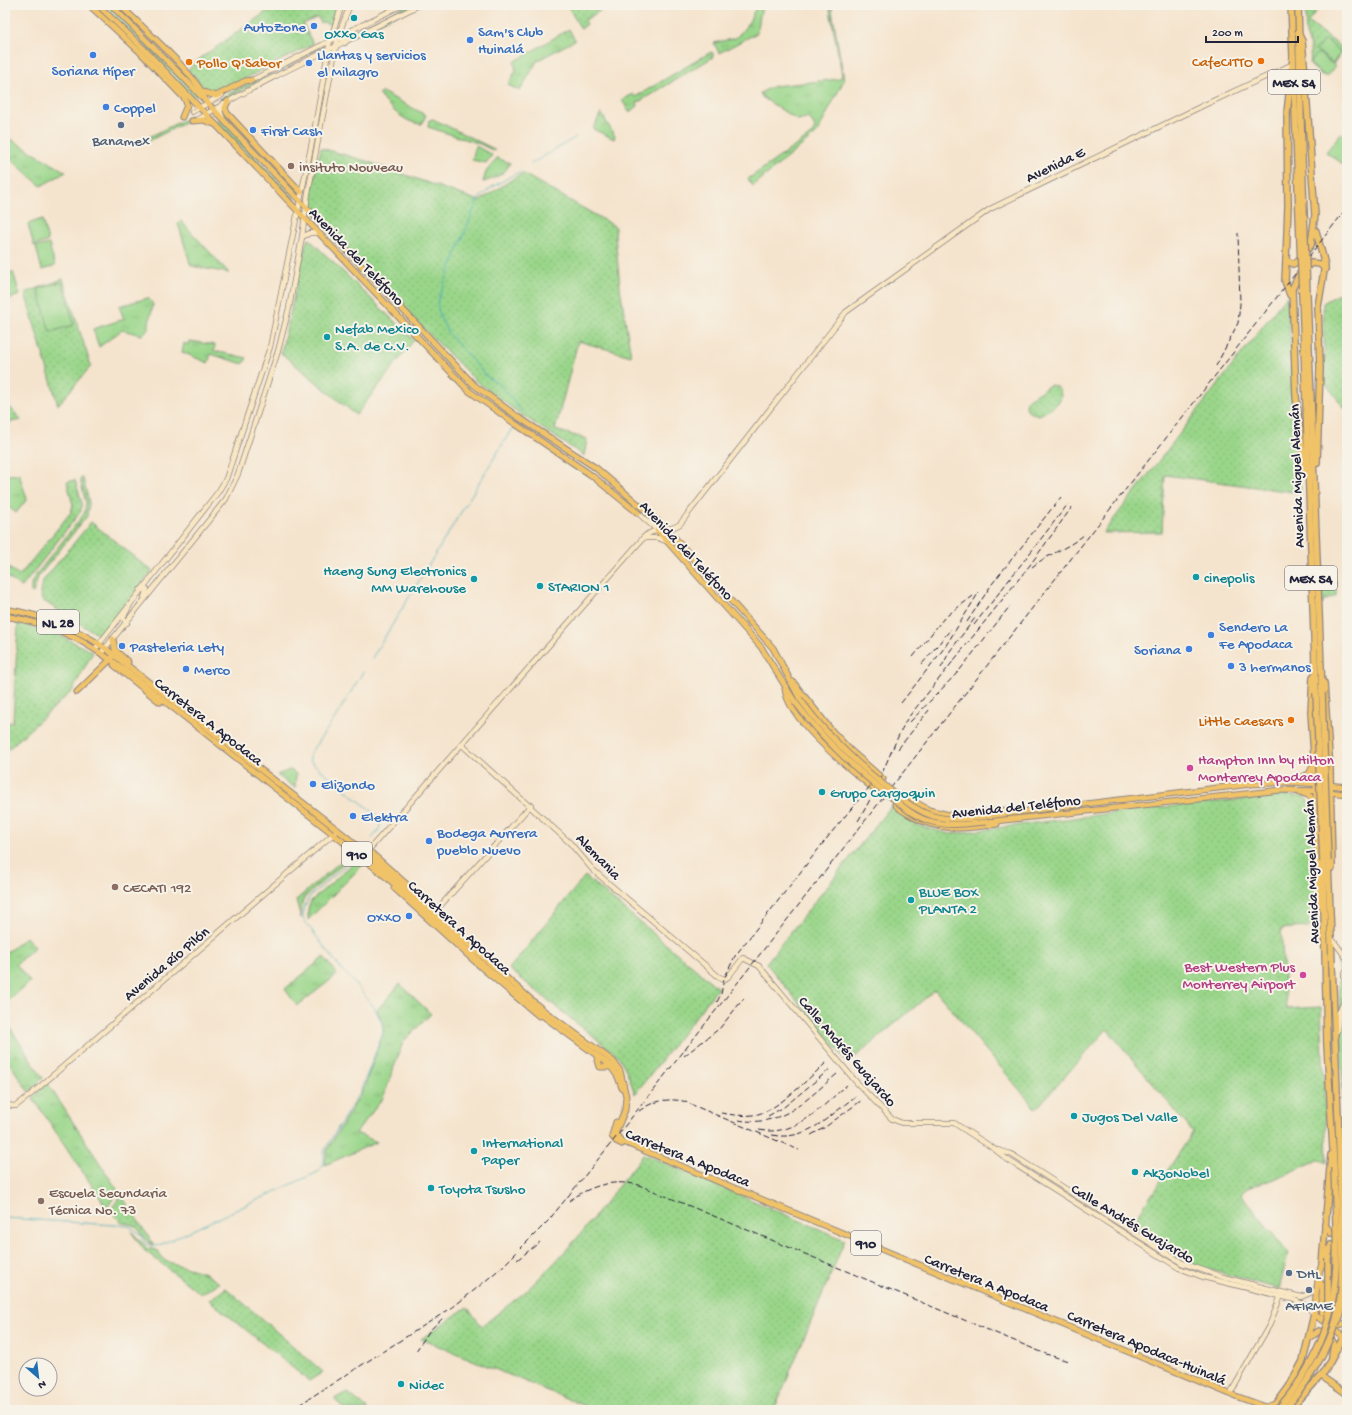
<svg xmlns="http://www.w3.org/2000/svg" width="1352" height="1415" font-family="'Gochi Hand',sans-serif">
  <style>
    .grass { fill: url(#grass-dots); stroke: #5e7c62 }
    .park { fill: url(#park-tufts); stroke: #5e7c62 }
    .garden { fill: #9ad68a; stroke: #5e7c62 }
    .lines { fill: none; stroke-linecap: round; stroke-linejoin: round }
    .stream { stroke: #3aaab7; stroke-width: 1 }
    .secondary-casing { stroke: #8c8384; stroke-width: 6 }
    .primary-casing { stroke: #8c8384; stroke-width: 7 }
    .trunk-casing { stroke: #8c8384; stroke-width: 8 }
    .secondary { stroke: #f9e7c3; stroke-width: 4.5 }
    .primary { stroke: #f1c369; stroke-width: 5 }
    .trunk { stroke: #f1c369; stroke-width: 5.5 }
    .rail { stroke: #22223b; stroke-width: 1; stroke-dasharray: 6 3; stroke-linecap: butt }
    .primary-bridge-casing { stroke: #8c8384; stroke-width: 7; stroke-linecap: butt }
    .trunk-bridge-casing { stroke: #8c8384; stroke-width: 8; stroke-linecap: butt }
    .primary-bridge { stroke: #f1c369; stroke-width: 5 }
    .trunk-bridge { stroke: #f1c369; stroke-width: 5.5 }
    .culture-dot { fill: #0f9aa8; stroke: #f7f3e8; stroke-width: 1.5 }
    .shop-dot { fill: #3f7fe0; stroke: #f7f3e8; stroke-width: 1.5 }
    .food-dot { fill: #e8710a; stroke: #f7f3e8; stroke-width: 1.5 }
    .service-dot { fill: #5c6f8a; stroke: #f7f3e8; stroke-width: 1.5 }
    .education-dot { fill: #8d6e63; stroke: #f7f3e8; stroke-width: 1.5 }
    .hotel-dot { fill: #d1479c; stroke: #f7f3e8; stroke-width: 1.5 }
    .labels { text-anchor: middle; stroke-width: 4; stroke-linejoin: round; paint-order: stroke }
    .shield { fill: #f7f3e8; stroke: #62616f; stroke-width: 1 }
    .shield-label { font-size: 14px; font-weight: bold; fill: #22223b }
    .shop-label { font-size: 15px; fill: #366cbe; stroke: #f7f3e8; text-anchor: start }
    .culture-label { font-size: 15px; fill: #0d838f; stroke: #f7f3e8; text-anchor: start }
    .food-label { font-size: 15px; fill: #c56008; stroke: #f7f3e8; text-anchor: end }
    .service-label { font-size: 15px; fill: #4e5e75; stroke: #f7f3e8 }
    .street-label { font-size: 15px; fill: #22223b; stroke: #f7f3e8 }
    .education-label { font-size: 15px; fill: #785e54; stroke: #f7f3e8; text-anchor: start }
    .hotel-label { font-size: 15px; fill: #b23c85; stroke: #f7f3e8; text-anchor: start }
  </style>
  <defs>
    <pattern id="grass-dots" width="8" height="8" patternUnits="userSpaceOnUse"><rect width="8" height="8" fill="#9ad68a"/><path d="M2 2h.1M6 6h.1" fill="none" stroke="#84b778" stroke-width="1.8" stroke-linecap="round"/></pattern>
    <pattern id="park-tufts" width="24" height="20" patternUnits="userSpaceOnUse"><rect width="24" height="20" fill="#9ad68a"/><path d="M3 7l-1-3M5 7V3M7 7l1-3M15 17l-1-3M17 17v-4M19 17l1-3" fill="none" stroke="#84b778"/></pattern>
  </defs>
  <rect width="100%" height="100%" fill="#f7f3e8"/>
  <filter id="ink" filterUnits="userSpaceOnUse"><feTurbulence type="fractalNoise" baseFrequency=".025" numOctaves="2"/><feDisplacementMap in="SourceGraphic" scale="8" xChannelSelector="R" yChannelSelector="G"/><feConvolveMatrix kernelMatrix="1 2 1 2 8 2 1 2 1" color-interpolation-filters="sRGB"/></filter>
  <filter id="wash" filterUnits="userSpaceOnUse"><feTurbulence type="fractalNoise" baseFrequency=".012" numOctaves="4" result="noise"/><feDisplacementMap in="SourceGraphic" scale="16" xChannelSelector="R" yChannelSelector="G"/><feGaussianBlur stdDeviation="0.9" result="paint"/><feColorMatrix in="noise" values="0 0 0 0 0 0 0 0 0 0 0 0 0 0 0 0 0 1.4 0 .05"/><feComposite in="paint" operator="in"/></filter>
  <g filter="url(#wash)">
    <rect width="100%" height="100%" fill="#f5e4cd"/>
    <!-- grass -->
    <g class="grass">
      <path d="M101 5H108L197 94 194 97 144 45Z"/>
      <path d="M276 5H339L332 25 323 22 321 23 318 17 303 24 313 44 215 94 208 92 188 70 198 60Z"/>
      <path d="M407 5H414L344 41 366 25Z"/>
      <path d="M567 5H609L585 20 587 24 581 29Z"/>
      <path d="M1305 5H1321L1308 22 1345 50 1323 76 1311 66 1310 46 1306 34Z"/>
      <path d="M324 45V46L222 101 220 100V98Z"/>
      <path d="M191 116 192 119 147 142 145 139Z"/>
      <path d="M219 118 295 199V200L281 189 216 121Z"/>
      <path d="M321 148 366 161 479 201 522 173 616 227 615 235 620 287 631 356 578 341 555 430 587 439 584 456 516 411 475 380 419 324 317 216 309 202Z"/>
      <path d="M309 239 414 340 356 415 281 353 306 243Z"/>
      <path d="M63 279 91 366 58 405 25 293Z"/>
      <path d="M1347 289V411L1325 383 1323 303Z"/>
      <path d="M1287 295 1301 493 1165 475 1162 532 1103 533Z"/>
      <path d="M1050 385C1055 386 1059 387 1060 391 1065 403 1047 411 1039 415L1029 412 1026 407 1027 400Z"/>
      <path d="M83 478 89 503 87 516 38 577 33 593 31 592V584L35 576 84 514 86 503 80 479Z"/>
      <path d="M75 480 82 503 81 511 22 587 5 576V566L20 575 71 512 73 505 67 482Z"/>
      <path d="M91 522 152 571 100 636 42 600 40 593 42 582Z"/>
      <path d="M1320 571C1332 585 1339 569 1336 596L1324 601 1321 605Z"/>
      <path d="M18 623 53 632 93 652 72 691 5 752V723L13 722Z"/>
      <path d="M1289 795 1305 797 1315 813 1319 926 1281 929 1286 1009 1321 1007 1327 1163 1320 1159 1272 1180 1247 1188 1241 1194 1288 1253 1279 1289 1196 1266 1177 1257 1131 1226 1193 1132 1107 1029 1036 1109 935 990 848 1063 766 963 892 805 903 815 920 826 950 834 1135 810Z"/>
      <path d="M585 876 718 988 635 1094 627 1072 619 1057 509 969Z"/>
      <path d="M1342 950 1347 952V1143H1345L1338 956Z"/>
      <path d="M644 1154 845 1240 774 1410H595L421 1339 467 1307 482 1326 525 1292 556 1261 578 1237Z"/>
      <path d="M121 1195 154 1245C137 1239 145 1224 122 1223L110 1211Z"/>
      <path d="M130 1230 148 1249 157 1250 165 1261 205 1273 219 1283 201 1294 144 1250Z"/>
      <path d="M226 1288 323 1372 309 1381 209 1300Z"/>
      <path d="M347 1392 369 1410H346L334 1399Z"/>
    </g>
    <!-- park -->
    <g class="park">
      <path d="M757 5H762L757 33 719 53 714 43 736 38 748 24Z"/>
      <path d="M831 5H833L832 10 844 80 817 133 753 186 748 179 811 135 815 128 811 120 807 118 797 120 762 97 760 93 774 86 839 79 842 75 830 10Z"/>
      <path d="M569 29 575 40 537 61 520 91 508 85 516 70 514 62Z"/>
      <path d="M711 52 713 53V57L637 103 638 106 629 112 622 100 633 94 635 97Z"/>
      <path d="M382 92 426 115 422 124C406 124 388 107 379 94Z"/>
      <path d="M601 113 615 136 614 139 593 129Z"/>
      <path d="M433 119 494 149V151L480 144 428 127 429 120Z"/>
      <path d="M5 136 66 172 41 186 5 154Z"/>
      <path d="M497 158 510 163C506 174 493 179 483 182L486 172Z"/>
      <path d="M180 221H181L229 273 191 266 178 223Z"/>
      <path d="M148 298 153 304 148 329 142 335 122 330 99 347 93 329 124 319 119 306Z"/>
      <path d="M190 341 215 345 214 351 247 358 243 364 211 354 208 363 182 352 184 343 189 345Z"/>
      <path d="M5 406H9L21 420 5 423Z"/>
      <path d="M19 474 27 499 16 513 5 504V477L7 475Z"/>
      <path d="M289 770 293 771 296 774 295 788 277 775Z"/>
      <path d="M348 855 351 857 305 897 302 903 301 918 296 900Z"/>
      <path d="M356 861 362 866 308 920V909L311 901Z"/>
      <path d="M26 937 35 947 16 964 30 982 5 1003V954Z"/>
      <path d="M324 957 337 975 297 1006 285 989Z"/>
      <path d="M400 984 431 1014 403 1042 383 1098 356 1133 377 1142 325 1165 327 1150 363 1090 383 1033V1024L377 1010Z"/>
      <path d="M5 1020 43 1078 30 1091H28L5 1056Z"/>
      <path d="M46 1084H48L118 1191 107 1208 33 1098Z"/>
    </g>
    <!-- garden -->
    <g class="garden">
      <path d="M1325 39 1341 52 1333 63 1316 50Z"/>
      <path d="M1318 53 1335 66 1326 77 1309 63Z"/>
      <path d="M1341 133 1347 137V167L1326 152Z"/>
      <path d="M476 146 492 155 486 163 472 160Z"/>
      <path d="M42 219 48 241 34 246 28 224Z"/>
      <path d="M49 244 55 266 42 270 36 247Z"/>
      <path d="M13 272 20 295 6 300 5 274Z"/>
      <path d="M62 282 74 325 50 332 38 289Z"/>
    </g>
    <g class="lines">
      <!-- stream -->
      <g class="stream">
        <path d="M531 164 576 137"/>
        <path d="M520 171 491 188 478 199 437 302 440 317 448 333 487 377 501 385 522 412"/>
        <path d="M372 658 513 427"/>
        <path d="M363 672 335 718 310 753V761L379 817C382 827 379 831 372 838"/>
        <path d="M5 1218 129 1226 140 1234 145 1243 152 1247 162 1244 318 1172 324 1164V1151L361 1090 383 1033 382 1023 374 1007 352 980 342 970 303 919 304 908 309 897 353 859"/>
      </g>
    </g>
  </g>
  <g filter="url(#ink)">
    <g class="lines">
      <!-- secondary casing -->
      <g class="secondary-casing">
        <g id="secondary">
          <path d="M345 43 341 40 351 34"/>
          <path d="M250 81 402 5"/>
          <path d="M192 112 222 95"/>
          <path d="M198 119C269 76 345 43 419 5"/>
          <path d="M223 119 220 111 224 103"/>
          <path d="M302 237 310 233H318"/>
          <path d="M638 513 657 530"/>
          <path d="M643 538H658L668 542"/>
          <path d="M140 590 145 588 147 589 144 597"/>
          <path d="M127 623 123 618 130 605"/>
          <path d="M96 648 218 492 226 479 270 347 314 132 330 40 342 5"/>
          <path d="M102 652 226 499 238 474 278 351 289 308 302 237 308 193 338 36 350 5"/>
          <path d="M462 745 570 843 593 870 719 977 725 979 728 977 743 958 759 966 857 1083 892 1119 902 1123H954L993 1148 1008 1160 1179 1268 1203 1277 1292 1299 1305 1305 1314 1314"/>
          <path d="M366 853 645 536C655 527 670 532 680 524L846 312 990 209 1202 106 1291 65"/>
          <path d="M432 915 531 805"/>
          <path d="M1333 940 1347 959"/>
          <path d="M1347 969 1344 975 1347 983"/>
          <path d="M1337 1031 1339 1013 1347 995"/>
          <path d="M5 1105 16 1106 30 1095 338 830"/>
          <path d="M998 1150 1011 1154 1182 1263 1223 1277 1301 1297 1317 1290"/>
          <path d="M1230 1394 1270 1324 1281 1295"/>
        </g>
      </g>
      <!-- primary casing -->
      <g class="primary-casing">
        <g id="primary">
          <path d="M89 5 140 52 185 99 187 105 182 117"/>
          <path d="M98 5 143 48 469 391 514 423 591 475 638 513"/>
          <path d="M111 5 183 77 474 385 518 417 596 468 667 529 773 648 800 699"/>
          <path d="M120 5C139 24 198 76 205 99"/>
          <path d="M203 92 216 96 245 81 252 80"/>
          <path d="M228 101 225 108 227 113 301 192"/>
          <path d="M192 121 203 120 214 124"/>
          <path d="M657 530 761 647 795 702"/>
          <path d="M5 609C42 615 75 627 105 648L348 838 543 1010 613 1061 620 1071 626 1096 625 1110 616 1131 617 1136 621 1141 1230 1394 1266 1407 1276 1404"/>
          <path d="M5 616C60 625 91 644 134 677L351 848 403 891 486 967 543 1016 610 1065 618 1077 622 1088"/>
          <path d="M113 639 115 650 128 662"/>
          <path d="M114 665 160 702"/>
          <path d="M793 682 832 731 849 749 883 779"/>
          <path d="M785 689C788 720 850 769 875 790"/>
          <path d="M77 692 111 659 117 651"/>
          <path d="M1293 781 1309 774 1314 764"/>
          <path d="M1328 785 1347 787"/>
          <path d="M1300 792 1310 796 1316 806"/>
          <path d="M1328 792 1347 794"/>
          <path d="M987 816 1251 784 1290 782 1320 784"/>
          <path d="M986 822 1281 790 1320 791"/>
          <path d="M997 824C966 829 937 832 910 815 905 812 898 809 895 804L903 795 929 810 949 815 1007 810"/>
          <path d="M368 850 421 897"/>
          <path d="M394 888 481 967 539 1016"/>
          <path d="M597 1057 600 1067H611"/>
          <path d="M616 1122 612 1136 616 1141 622 1144"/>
          <path d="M1331 1246C1317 1263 1317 1292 1314 1314L1347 1340"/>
          <path d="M1319 1280C1331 1296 1306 1311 1337 1326L1347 1324"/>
          <path d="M1343 1338 1347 1330"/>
          <path d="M1321 1376 1347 1394"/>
        </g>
      </g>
      <!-- trunk casing -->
      <g class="trunk-casing">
        <g id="trunk">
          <path d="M1291 5 1297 160"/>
          <path d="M1298 5 1302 159"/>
          <path d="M1293 57 1287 113 1288 206 1286 260 1293 264 1297 262 1311 245 1315 215 1304 63 1302 41 1298 33"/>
          <path d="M1316 231 1325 265 1318 307 1320 368 1317 463"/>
          <path d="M1286 260 1285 281 1290 295"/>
          <path d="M1310 375 1322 693"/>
          <path d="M1305 376 1316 693"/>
          <path d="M1305 475 1296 396 1292 289 1299 275 1311 263 1320 264 1325 269"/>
          <path d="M1313 677 1311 712 1316 783 1319 894 1323 909"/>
          <path d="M1324 683 1330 770 1332 868"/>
          <path d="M1328 861 1340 1167"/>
          <path d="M1323 862 1327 1045 1334 1168"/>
          <path d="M1343 1147 1347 1160"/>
          <path d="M1325 1225 1331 1233 1339 1232"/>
          <path d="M1328 1258 1331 1245"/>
          <path d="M1322 1264 1331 1155"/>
          <path d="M1309 1338 1319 1331 1329 1336 1334 1344 1332 1355"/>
          <path d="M1272 1410 1289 1387 1303 1361 1314 1314"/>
          <path d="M1290 1410 1325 1371 1343 1338"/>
        </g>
      </g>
      <!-- secondary -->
      <use href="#secondary" class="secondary"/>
      <!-- primary -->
      <use href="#primary" class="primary"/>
      <!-- trunk -->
      <use href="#trunk" class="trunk"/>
      <!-- rail -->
      <g class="rail">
        <path d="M1216 366 1238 323 1240 304 1238 233"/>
        <path d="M1032 567C1048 554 1069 548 1085 534"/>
        <path d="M967 622 992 584 1061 497"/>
        <path d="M974 625 1068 504"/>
        <path d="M913 657 944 618 973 596"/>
        <path d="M922 664 951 629"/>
        <path d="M941 668 950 651 975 618"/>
        <path d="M901 703 945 647 979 592"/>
        <path d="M910 722 959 671 1010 606"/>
        <path d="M898 749 929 710"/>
        <path d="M858 821C878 789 889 752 907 719L1030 565 1072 507"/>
        <path d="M717 1002 721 994 724 979 735 956 831 833 872 784"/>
        <path d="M684 1056 720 1028 744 998"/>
        <path d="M639 1111C652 1101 667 1098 683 1101L799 1150"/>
        <path d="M721 1113C733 1115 746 1117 758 1114 779 1109 810 1077 827 1062"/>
        <path d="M768 1116 784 1107 830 1069"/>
        <path d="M738 1120C783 1128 805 1100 837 1074"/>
        <path d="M759 1130C796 1137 821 1107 847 1085"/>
        <path d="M772 1135C807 1142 830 1115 856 1096"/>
        <path d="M811 1135 824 1128 862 1100"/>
        <path d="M569 1201C591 1185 613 1179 639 1185L1046 1354 1068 1361"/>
        <path d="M517 1260 540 1242"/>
        <path d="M416 1351 430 1330 443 1318"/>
        <path d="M291 1410 453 1307 477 1288 502 1267 548 1221 617 1136 1347 208"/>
      </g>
      <!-- primary-bridge casing -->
      <g class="primary-bridge-casing">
        <g id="primary-bridge">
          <path d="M800 699C825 734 855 762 889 789 903 799 916 811 933 816 951 821 968 819 987 816"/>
          <path d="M795 702C822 738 851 766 886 793 899 803 912 816 929 821 948 827 967 824 986 822"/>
        </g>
      </g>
      <!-- trunk-bridge casing -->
      <g class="trunk-bridge-casing">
        <g id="trunk-bridge">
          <path d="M1302 159 1310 375"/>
          <path d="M1297 160 1305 376"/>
          <path d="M1316 693 1323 862"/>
          <path d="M1322 693 1328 861"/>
          <path d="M1344 1223 1347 1234"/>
          <path d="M1328 1258V1316"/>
          <path d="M1336 1325 1341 1314 1347 1290"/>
          <path d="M1277 1410C1348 1330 1337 1266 1334 1168"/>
          <path d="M1284 1410C1305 1386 1322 1360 1333 1330 1343 1302 1342 1272 1342 1243 1341 1218 1341 1192 1340 1167"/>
        </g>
      </g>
      <!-- primary-bridge -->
      <use href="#primary-bridge" class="primary-bridge"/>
      <!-- trunk-bridge -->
      <use href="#trunk-bridge" class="trunk-bridge"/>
    </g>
  </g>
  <!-- markers -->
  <g class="culture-dot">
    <circle cx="354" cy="18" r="4"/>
    <circle cx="327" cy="337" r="4"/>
    <circle cx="1196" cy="577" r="4"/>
    <circle cx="474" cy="579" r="4"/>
    <circle cx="540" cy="586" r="4"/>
    <circle cx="822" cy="792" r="4"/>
    <circle cx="911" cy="900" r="4"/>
    <circle cx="1074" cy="1116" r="4"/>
    <circle cx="474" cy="1151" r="4"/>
    <circle cx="1135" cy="1172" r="4"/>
    <circle cx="431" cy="1188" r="4"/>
    <circle cx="401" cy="1384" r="4"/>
  </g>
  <g class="shop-dot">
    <circle cx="314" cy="26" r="4"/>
    <circle cx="470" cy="40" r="4"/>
    <circle cx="93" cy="55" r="4"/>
    <circle cx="309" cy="63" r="4"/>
    <circle cx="106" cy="107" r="4"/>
    <circle cx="253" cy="130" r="4"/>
    <circle cx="1211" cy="635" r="4"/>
    <circle cx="122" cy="646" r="4"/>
    <circle cx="1189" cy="649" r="4"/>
    <circle cx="1231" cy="666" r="4"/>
    <circle cx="186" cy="669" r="4"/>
    <circle cx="313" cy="784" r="4"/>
    <circle cx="353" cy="816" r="4"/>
    <circle cx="429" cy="841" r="4"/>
    <circle cx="409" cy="916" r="4"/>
  </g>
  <g class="food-dot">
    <circle cx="1261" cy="61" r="4"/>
    <circle cx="189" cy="62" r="4"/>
    <circle cx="1291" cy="720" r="4"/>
  </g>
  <g class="service-dot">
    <circle cx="121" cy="125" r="4"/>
    <circle cx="1289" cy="1273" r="4"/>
    <circle cx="1309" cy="1290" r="4"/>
  </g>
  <g class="education-dot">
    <circle cx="291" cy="166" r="4"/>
    <circle cx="115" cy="887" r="4"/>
    <circle cx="41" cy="1201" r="4"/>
  </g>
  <g class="hotel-dot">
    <circle cx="1190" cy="768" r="4"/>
    <circle cx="1303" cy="975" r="4"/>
  </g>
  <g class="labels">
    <!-- shield labels -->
    <g class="shield">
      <rect x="1268" y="70" width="52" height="24" rx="3"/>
      <rect x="1285" y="566" width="52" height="24" rx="3"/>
      <rect x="37" y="610" width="42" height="24" rx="3"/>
      <rect x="342" y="842" width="30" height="24" rx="3"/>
      <rect x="851" y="1231" width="30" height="24" rx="3"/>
    </g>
    <g class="shield-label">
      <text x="1294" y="87">MEX 54</text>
      <text x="1311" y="583">MEX 54</text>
      <text x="58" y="627">NL 28</text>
      <text x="357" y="859">910</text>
      <text x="866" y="1248">910</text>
    </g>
    <!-- shop labels -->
    <g class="shop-label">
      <text x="306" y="31" text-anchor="end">AutoZone</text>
      <text x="478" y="36">Sam's Club<tspan x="478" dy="17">Huinalá</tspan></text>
      <text x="317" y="59">Llantas y servicios<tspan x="317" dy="17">el Milagro</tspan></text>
      <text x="93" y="75" text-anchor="middle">Soriana Híper</text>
      <text x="114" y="112">Coppel</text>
      <text x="261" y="135">First Cash</text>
      <text x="1219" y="631">Sendero La<tspan x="1219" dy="17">Fe Apodaca</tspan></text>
      <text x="130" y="651">Pasteleria Lety</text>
      <text x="1181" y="654" text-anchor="end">Soriana</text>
      <text x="1239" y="671">3 hermanos</text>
      <text x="194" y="674">Merco</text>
      <text x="321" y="789">Elizondo</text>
      <text x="361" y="821">Elektra</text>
      <text x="437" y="837">Bodega Aurrera<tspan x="437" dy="17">pueblo Nuevo</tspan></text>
      <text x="401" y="921" text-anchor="end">OXXO</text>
    </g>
    <!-- culture labels -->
    <g class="culture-label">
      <text x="354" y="38" text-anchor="middle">Oxxo Gas</text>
      <text x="335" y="333">Nefab Mexico<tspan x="335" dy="17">S.A. de C.V.</tspan></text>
      <text x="466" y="575" text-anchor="end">Haeng Sung Electronics<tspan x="466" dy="17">MM Warehouse</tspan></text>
      <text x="1204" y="582">cinepolis</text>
      <text x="548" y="591">STARION 1</text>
      <text x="830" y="797">Grupo Cargoquin</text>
      <text x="919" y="896">BLUE BOX<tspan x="919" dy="17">PLANTA 2</tspan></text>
      <text x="1082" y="1121">Jugos Del Valle</text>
      <text x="482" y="1147">International<tspan x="482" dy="17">Paper</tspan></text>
      <text x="1143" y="1177">AkzoNobel</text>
      <text x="439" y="1193">Toyota Tsusho</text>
      <text x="409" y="1389">Nidec</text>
    </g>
    <!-- food labels -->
    <g class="food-label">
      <text x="1253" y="66">CafeCITTO</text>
      <text x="197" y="67" text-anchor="start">Pollo Q'Sabor</text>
      <text x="1283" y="725">Little Caesars</text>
    </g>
    <!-- service labels -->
    <g class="service-label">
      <text x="121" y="145">Banamex</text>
      <text x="1297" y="1278" text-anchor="start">DHL</text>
      <text x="1309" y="1310">AFIRME</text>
    </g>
    <!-- street labels -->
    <g class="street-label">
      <text transform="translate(1055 164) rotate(-26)" y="5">Avenida E</text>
      <text transform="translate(357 256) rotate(46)" y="5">Avenida del Teléfono</text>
      <text transform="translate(1296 476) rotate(-92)" y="5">Avenida Miguel Alemán</text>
      <text transform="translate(687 550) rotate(47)" y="5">Avenida del Teléfono</text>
      <text transform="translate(209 721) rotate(38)" y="5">Carretera A Apodaca</text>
      <text transform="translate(1016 806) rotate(-6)" y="5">Avenida del Teléfono</text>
      <text transform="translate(599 856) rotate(46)" y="5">Alemania</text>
      <text transform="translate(1311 872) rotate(-92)" y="5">Avenida Miguel Alemán</text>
      <text transform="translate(460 927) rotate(42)" y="5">Carretera A Apodaca</text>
      <text transform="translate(166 963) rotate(-40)" y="5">Avenida Río Pilón</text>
      <text transform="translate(848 1051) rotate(49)" y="5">Calle Andrés Guajardo</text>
      <text transform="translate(688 1157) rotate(22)" y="5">Carretera A Apodaca</text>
      <text transform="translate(1133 1223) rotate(31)" y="5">Calle Andrés Guajardo</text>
      <text transform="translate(987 1282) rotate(22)" y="5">Carretera A Apodaca</text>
      <text transform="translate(1147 1347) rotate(23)" y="5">Carretera Apodaca-Huinalá</text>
    </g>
    <!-- education labels -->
    <g class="education-label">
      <text x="299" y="171">insituto Nouveau</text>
      <text x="123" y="892">CECATI 192</text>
      <text x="49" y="1197">Escuela Secundaria<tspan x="49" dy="17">Técnica No. 73</tspan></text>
    </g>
    <!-- hotel labels -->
    <g class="hotel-label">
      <text x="1198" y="764">Hampton Inn by Hilton<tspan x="1198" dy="17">Monterrey Apodaca</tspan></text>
      <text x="1295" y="971" text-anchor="end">Best Western Plus<tspan x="1295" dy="17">Monterrey Airport</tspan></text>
    </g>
  </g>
  <!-- margin -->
  <rect width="1352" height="1415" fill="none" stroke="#f7f3e8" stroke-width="20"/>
  <!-- north arrow -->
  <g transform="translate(38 1377) rotate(152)"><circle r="19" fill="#f7f3e8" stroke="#a29fa3"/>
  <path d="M0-3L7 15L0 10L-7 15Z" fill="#1f6fb2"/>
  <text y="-6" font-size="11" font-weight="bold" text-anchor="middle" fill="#22223b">N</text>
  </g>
  <!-- scale -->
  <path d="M1206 36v6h92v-6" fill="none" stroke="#22223b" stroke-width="2"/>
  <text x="1212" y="36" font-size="12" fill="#22223b" stroke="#f7f3e8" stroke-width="3" paint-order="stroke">200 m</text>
</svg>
